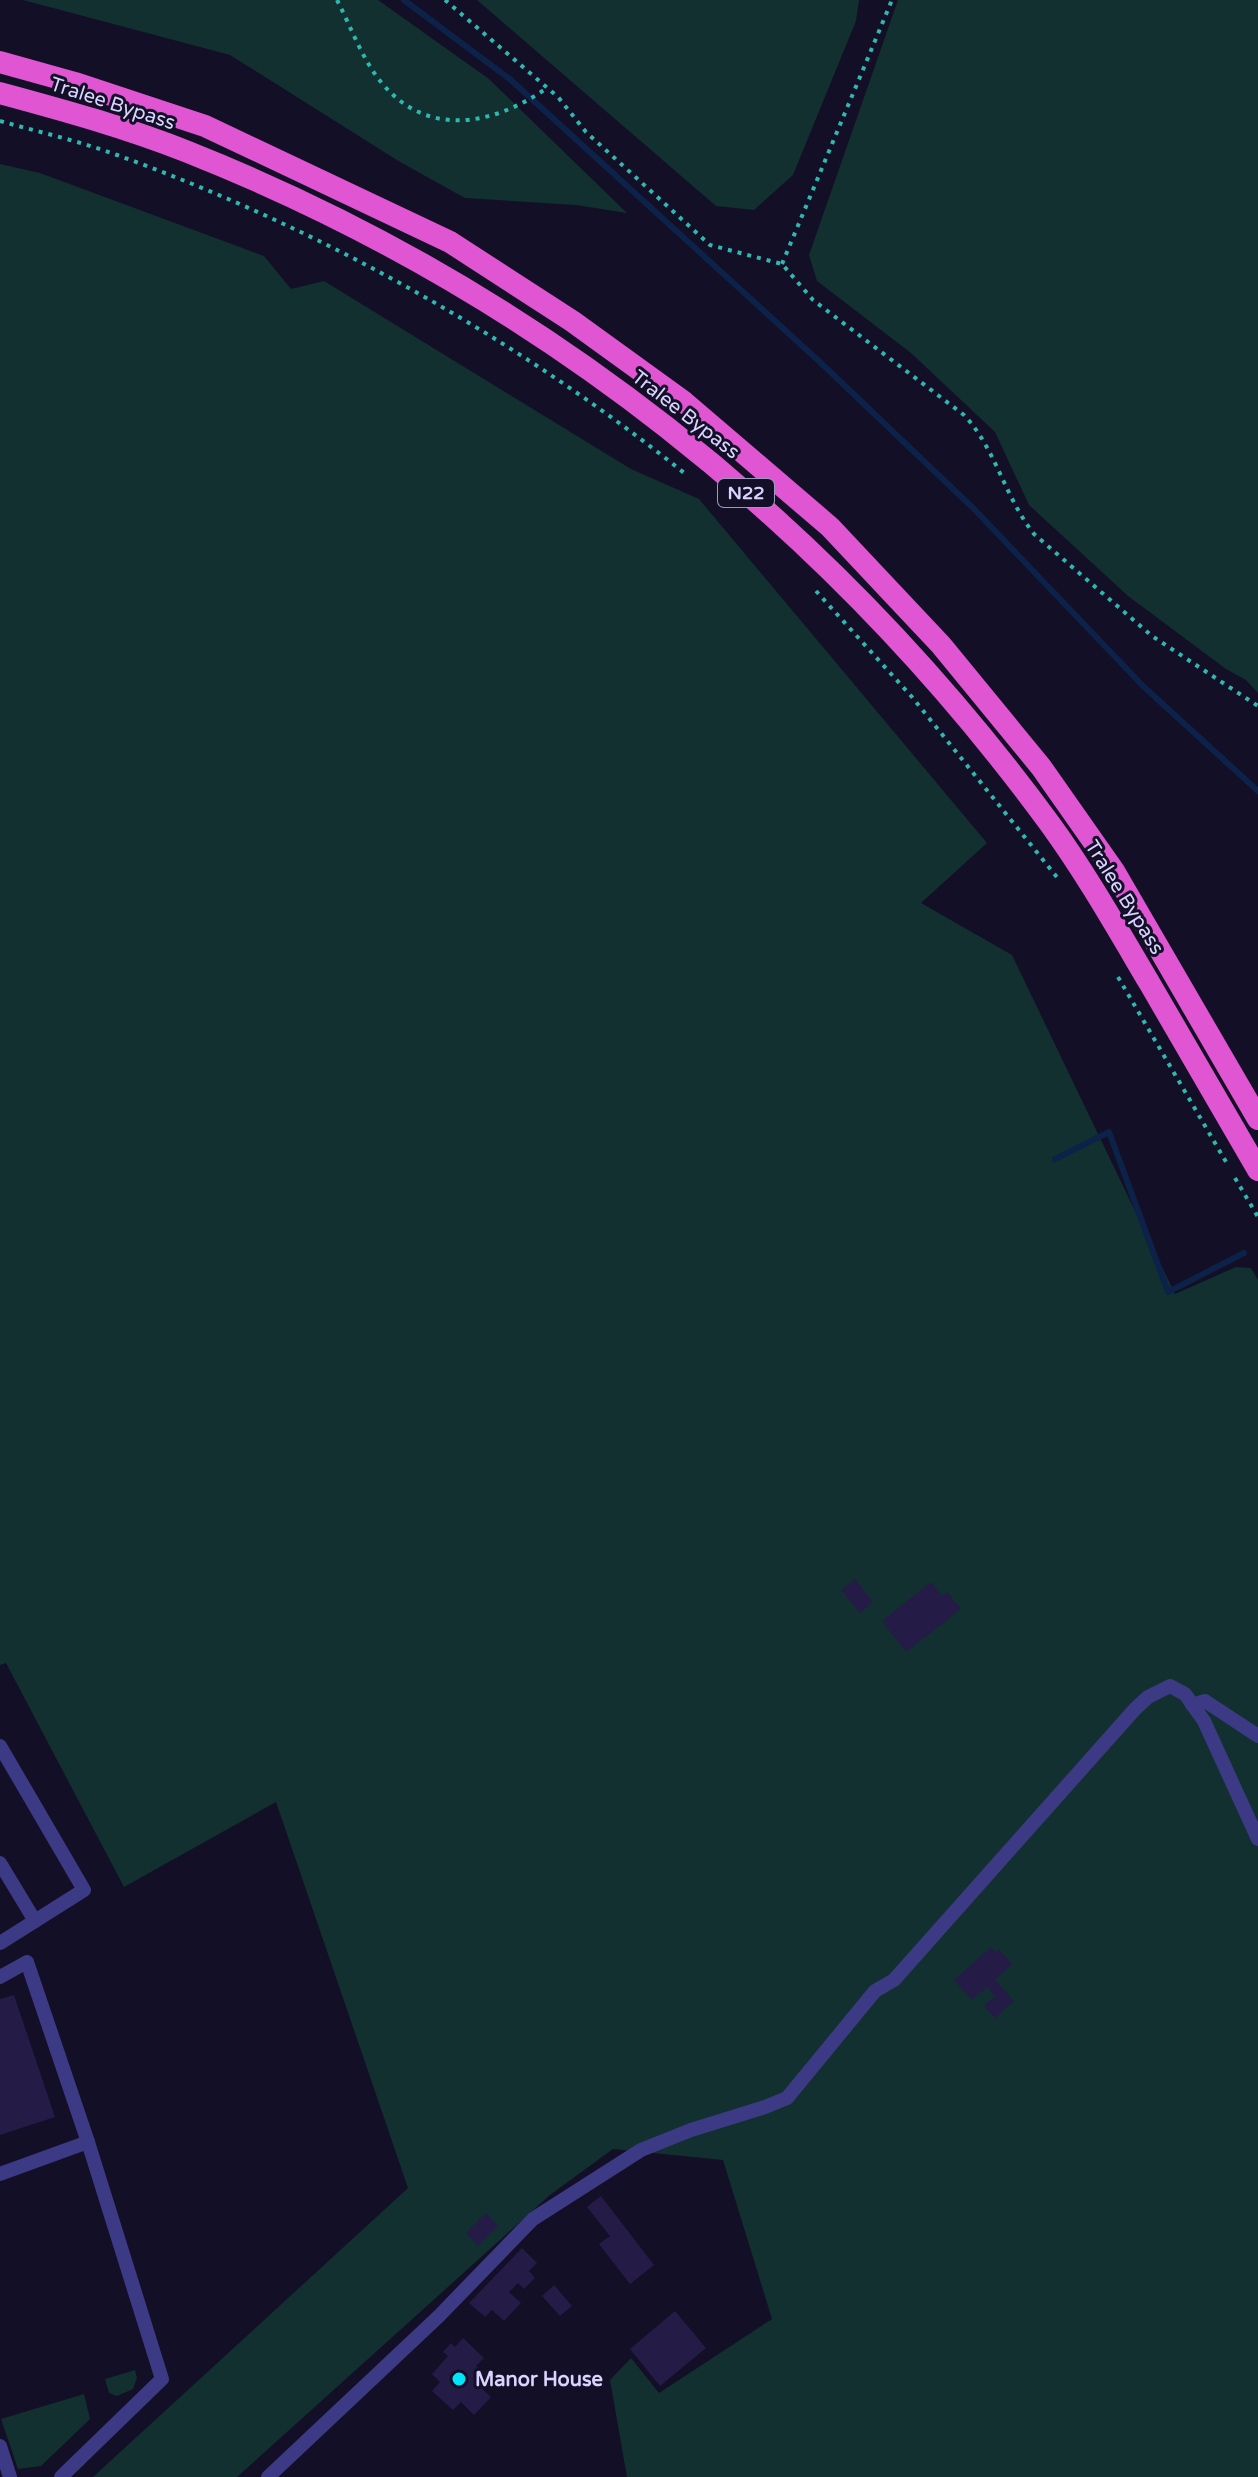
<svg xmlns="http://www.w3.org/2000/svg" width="1258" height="2477" font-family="'Varela Round',sans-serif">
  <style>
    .green { fill: #12302f }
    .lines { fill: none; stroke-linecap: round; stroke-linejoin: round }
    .stream { stroke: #0c2248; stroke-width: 6 }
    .building { fill: #241b47 }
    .path { stroke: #2fb8b0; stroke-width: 4; stroke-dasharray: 4 6; stroke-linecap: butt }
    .service { stroke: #3d3a85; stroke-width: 14 }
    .trunk { stroke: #e055d1; stroke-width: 22 }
    .poi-dot { fill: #00e5ff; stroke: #130f26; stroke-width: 3 }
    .labels { text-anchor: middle; stroke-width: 6; stroke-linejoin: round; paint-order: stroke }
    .shield { fill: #130f26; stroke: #9e99be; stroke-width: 2 }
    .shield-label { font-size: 18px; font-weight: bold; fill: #d9d4ff }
    .street-label { font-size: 20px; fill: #d9d4ff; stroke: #130f26 }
    .poi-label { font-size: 20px; font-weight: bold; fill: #d9d4ff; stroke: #130f26; text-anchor: start }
  </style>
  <rect width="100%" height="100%" fill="#130f26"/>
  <!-- green -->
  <g class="green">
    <path d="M23 0H378L489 79 627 213 576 205 465 198 400 162 230 55Z"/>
    <path d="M477 0H859L856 21 793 175 754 210 716 206Z"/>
    <path d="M898 0H1258V693L1246 680 1226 669 1128 596 1029 505 995 432 911 353 817 281 809 255Z"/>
    <path d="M0 164 40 173 264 256 291 289 324 281 631 469 699 499 987 843 921 903 1012 955 1175 1294 1236 1267 1251 1268 1258 1280V2477H627L610 2380 631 2358 659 2393 772 2319 723 2160 613 2149 550 2195 237 2477H93L408 2188 276 1802 124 1887 6 1663 0 1665Z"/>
    <path d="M135 2370 137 2378 133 2389 117 2396 109 2393 105 2379Z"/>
    <path d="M84 2394 90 2419 41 2466 18 2469 1 2419Z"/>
  </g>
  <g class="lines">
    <!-- stream -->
    <g class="stream">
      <path d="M404 0 511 80 821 363 974 509 1144 687 1258 791"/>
      <path d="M1055 1159 1109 1132 1168 1292 1244 1253"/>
    </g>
  </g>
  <!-- building -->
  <g class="building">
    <path d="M855 1579 873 1602 860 1613 841 1590Z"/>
    <path d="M931 1582 942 1596 947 1592 961 1609 906 1652 882 1621Z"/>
    <path d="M991 1947 995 1953 999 1949 1012 1964 995 1980 1014 2001 995 2018 984 2006 995 1996 987 1987 972 2000 954 1980Z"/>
    <path d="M14 1995 55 2117 0 2135V1999Z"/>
    <path d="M601 2196 654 2265 630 2284 599 2244 610 2236 587 2207Z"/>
    <path d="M486 2213 498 2226 478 2246 466 2233Z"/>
    <path d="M522 2248 537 2263 529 2271 535 2278 524 2289 518 2283 509 2292 521 2303 504 2321 492 2310 485 2317 469 2303Z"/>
    <path d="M554 2285 572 2306 560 2316 542 2296Z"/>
    <path d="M675 2311 706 2348 660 2386 630 2349Z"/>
    <path d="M463 2338 484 2358 476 2366 486 2374 477 2384 491 2397 474 2415 461 2402 453 2410 432 2391 440 2382 432 2374 448 2356 443 2352 451 2343 455 2347Z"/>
  </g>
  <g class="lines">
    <!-- path -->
    <g class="path">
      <path d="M337 0C351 27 362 59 381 82 427 139 494 125 547 88"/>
      <path d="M445 0 558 97 586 132 710 245 782 264 813 300 964 415C996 449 1004 496 1034 534L1152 636 1258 706"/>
      <path d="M0 121C39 132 79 141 117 155 322 229 518 339 688 476"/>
      <path d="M782 264 892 0"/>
      <path d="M816 591 912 697 1060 881"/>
      <path d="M1118 977 1229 1167"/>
      <path d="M1235 1178 1258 1217"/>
    </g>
    <!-- service -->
    <g class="service">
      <path d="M1192 1705 1205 1701 1258 1736"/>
      <path d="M0 1746 84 1890 0 1943"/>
      <path d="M0 1863 35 1921"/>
      <path d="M0 1977 27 1962 88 2142"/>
      <path d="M0 2174 88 2142 162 2379 61 2477"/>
      <path d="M0 2446 10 2477"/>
      <path d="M268 2477 439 2316 533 2219 641 2150 691 2130 765 2107 787 2098 875 1991 894 1980 1135 1709 1148 1697 1170 1686 1185 1694 1204 1721 1258 1839"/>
    </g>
    <!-- trunk -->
    <g class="trunk">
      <path d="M0 62 75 83 205 126 450 242 572 321 684 402 830 527 941 645 1041 767 1114 871 1258 1119"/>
      <path d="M0 93C63 110 128 128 188 152 535 290 830 524 1050 824 1087 875 1118 930 1150 984 1186 1046 1222 1108 1258 1170"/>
    </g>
  </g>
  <!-- markers -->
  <circle class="poi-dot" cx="459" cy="2379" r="8"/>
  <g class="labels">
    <!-- shield labels -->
    <rect class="shield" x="718" y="479" width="56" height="28" rx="6"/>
    <g class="shield-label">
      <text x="746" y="499">N22</text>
    </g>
    <!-- street labels -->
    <g class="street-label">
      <text transform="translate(113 103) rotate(18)" y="7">Tralee Bypass</text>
      <text transform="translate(686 414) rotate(38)" y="7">Tralee Bypass</text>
      <text transform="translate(1125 897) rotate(58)" y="7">Tralee Bypass</text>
    </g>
    <!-- poi labels -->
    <g class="poi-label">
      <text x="475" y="2386">Manor House</text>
    </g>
  </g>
</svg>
